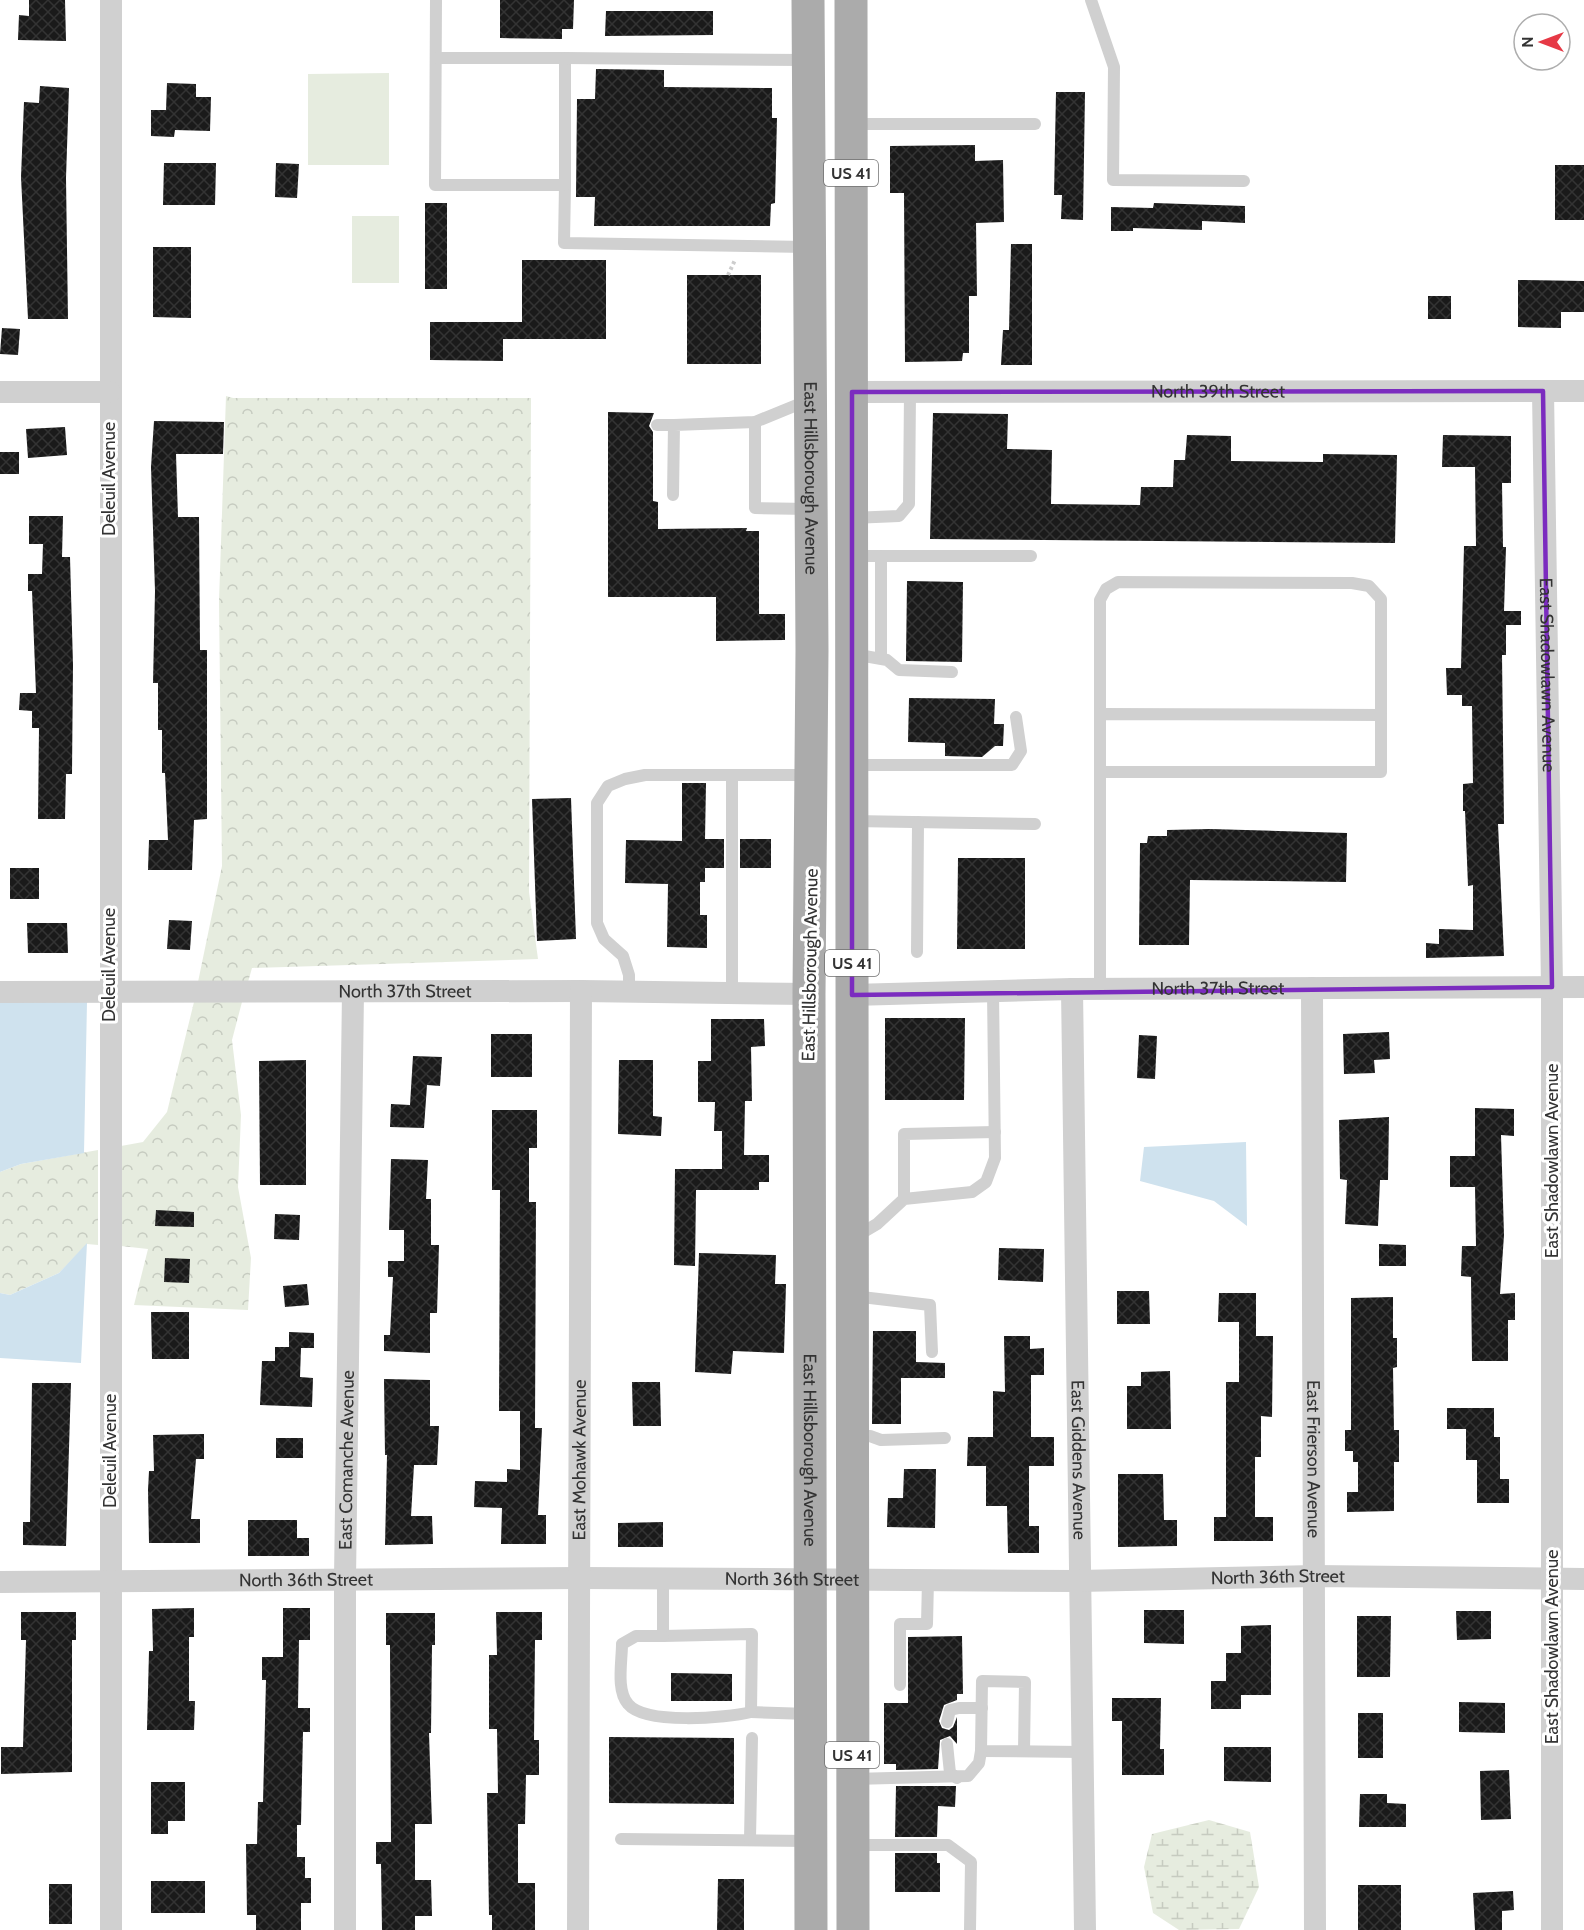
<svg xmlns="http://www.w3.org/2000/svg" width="1584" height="1930" font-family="Cabin,sans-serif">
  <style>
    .forest { fill: url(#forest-crowns) }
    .wetland { fill: url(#wetland-marsh) }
    .park { fill: #e6ecdf }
    .water { fill: #cfe2ee }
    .building { fill: url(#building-cross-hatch) }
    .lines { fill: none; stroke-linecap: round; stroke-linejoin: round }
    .path { stroke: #cdcdcd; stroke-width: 4; stroke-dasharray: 3 3; stroke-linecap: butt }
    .lane { stroke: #d0d0d0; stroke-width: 12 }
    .street { stroke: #d0d0d0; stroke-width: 22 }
    .primary { stroke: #ababab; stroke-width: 33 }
    .marked { fill: none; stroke: #7b2cbf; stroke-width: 4.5; stroke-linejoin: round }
    .labels { text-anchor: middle; stroke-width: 6; stroke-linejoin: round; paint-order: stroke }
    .shield { fill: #fff; stroke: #707070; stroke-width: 1.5 }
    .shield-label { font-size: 16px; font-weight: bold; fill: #333 }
    .street-label { font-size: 18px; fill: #333; stroke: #fff }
  </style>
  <defs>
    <pattern id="forest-crowns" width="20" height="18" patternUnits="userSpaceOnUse" patternTransform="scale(1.5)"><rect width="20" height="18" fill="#e6ecdf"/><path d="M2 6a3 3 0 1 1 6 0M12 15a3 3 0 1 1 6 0" fill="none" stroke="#c6cbc0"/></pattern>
    <pattern id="wetland-marsh" width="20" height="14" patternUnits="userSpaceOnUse" patternTransform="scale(1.5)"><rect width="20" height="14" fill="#e6ecdf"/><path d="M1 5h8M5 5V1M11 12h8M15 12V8" fill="none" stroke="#c6cbc0"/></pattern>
    <pattern id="building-cross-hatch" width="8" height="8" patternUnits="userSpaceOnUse" patternTransform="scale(1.5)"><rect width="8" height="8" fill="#1a1a1a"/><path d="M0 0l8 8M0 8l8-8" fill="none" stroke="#333"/></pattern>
  </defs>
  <rect width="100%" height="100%" fill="#fff"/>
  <!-- forest -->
  <g class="forest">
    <path d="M226 396 233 398H531L529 892 538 959 252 968 248 982H198L222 866 219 601Z"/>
    <path d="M194 1002H242L232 1040 241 1115 238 1187 251 1258 248 1310 134 1305 148 1249 121 1246V1146L143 1142 167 1112Z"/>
    <path d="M98 1150V1245L87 1244 59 1273 10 1295 0 1293V1172L21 1164Z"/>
  </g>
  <!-- wetland -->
  <path class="wetland" d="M1209 1820 1250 1832 1259 1887 1239 1929 1179 1930 1153 1913 1144 1867 1152 1834Z"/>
  <!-- park -->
  <g class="park">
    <path d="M389 73V165H308V74Z"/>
    <rect x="352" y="216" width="47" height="67"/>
  </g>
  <!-- water -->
  <g class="water">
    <path d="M0 1002H87L84 1153 21 1164 0 1172Z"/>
    <path d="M1246 1142 1247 1226 1214 1201 1140 1181 1144 1147Z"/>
    <path d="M87 1243 81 1363 0 1358V1293L10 1295 59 1273Z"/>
  </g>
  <!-- building -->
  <g class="building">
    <path d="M29 0H65L66 41 18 40 19 15 29 16Z"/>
    <path d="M500 0H574L573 29H562V39L500 38Z"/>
    <path d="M606 11H713V35L605 36Z"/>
    <path d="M596 69 664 70V87L772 88V118H777L775 203 771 204 770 226H594L595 197H576L577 99H595Z"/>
    <path d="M167 83 196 84V97H211L210 131 175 130 174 137 151 136V110H166Z"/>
    <path d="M40 86 69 88 66 178 68 319H28L21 177 24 102 39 103Z"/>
    <path d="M1056 92H1085L1083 220 1061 219 1062 195H1054Z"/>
    <path d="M975 145V161L1003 160 1004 222 976 223 977 296H969V353H963L962 361 905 362 904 193H890V146Z"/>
    <path d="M164 163H216L215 205H163Z"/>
    <path d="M276 163 299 164 297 198 275 197Z"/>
    <rect x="1555" y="165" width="29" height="55"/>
    <rect x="425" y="203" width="22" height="86"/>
    <path d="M1154 203 1245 206V223L1202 221V230L1133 228V231H1111V207L1153 208Z"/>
    <path d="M1011 244H1032V365H1001L1003 330H1009Z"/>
    <path d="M153 247H191V318L153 317Z"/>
    <path d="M522 260H606V339H503V361L430 360V322H522Z"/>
    <rect x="687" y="275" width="74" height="89"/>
    <path d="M1518 280 1584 281V312H1561V328L1518 327Z"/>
    <rect x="1428" y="296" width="23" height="23"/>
    <path d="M2 328 20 329 18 355 0 354Z"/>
    <path d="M608 412 654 413 649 426 653 432V501L658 502V529L747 528 746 531H759V614H785V640L716 641V597H608Z"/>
    <path d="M933 413 1008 414 1007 449 1052 450 1051 504 1140 505 1141 487H1173L1174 460H1185L1187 435 1231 436V461L1323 462V454L1397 455 1395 543 930 539Z"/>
    <path d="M154 421 224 422 223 454H176L178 517H199L200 650H207V819L194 820 192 870H148L149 840H168L165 773H162V730H158V683H153L155 591 151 467Z"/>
    <path d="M65 427 67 455 28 458 26 429Z"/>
    <path d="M1443 435 1511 436V483H1502L1503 547H1506L1504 611H1521V625H1506V655H1502L1504 824H1498L1504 956 1426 958V943L1439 944V929L1473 930V885L1468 886 1465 811H1463V784L1473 783 1472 706H1462V695H1447L1446 668H1461L1464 546H1476L1475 467H1442Z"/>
    <rect x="0" y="452" width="19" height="22"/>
    <path d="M29 516H63L62 557H70L73 665 72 774H66L65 819H38L39 728H32V711L19 710 20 693H36L32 591H28V574H42L43 544H29Z"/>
    <path d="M907 581 963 582 962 662 906 661Z"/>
    <path d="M909 698 995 699 994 724H1004L1003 746H995L982 757 945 756V743L908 742Z"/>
    <path d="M682 783H706L705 839H724V868H705V882H700V915H707V948L667 947 668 884 625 883 626 840 682 841Z"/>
    <path d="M571 798 576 939 537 941 532 799Z"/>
    <path d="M1210 829 1347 833 1346 882 1190 880 1189 945H1139L1140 843H1147L1148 836H1167V830Z"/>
    <rect x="740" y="839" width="31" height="29"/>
    <path d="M958 858H1025V949H957Z"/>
    <rect x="10" y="868" width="29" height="31"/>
    <path d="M169 920 192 921 190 950 167 949Z"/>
    <path d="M27 923H67L68 953H28Z"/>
    <path d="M885 1018H965L964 1100H885Z"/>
    <path d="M711 1019H764L765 1046 751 1047 752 1101H745L744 1155H769V1182H759V1190H696L695 1266 674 1265 675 1169H722V1131H714L715 1102H698V1061H711Z"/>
    <path d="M1389 1032 1390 1059 1374 1060 1375 1073 1344 1074 1343 1034Z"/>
    <rect x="491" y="1034" width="41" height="43"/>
    <path d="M1139 1035 1157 1036 1155 1079 1137 1078Z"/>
    <path d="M413 1056 442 1057 440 1086 427 1085 424 1128 390 1127 391 1104 410 1105Z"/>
    <path d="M306 1060V1185H260L259 1061Z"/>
    <path d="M619 1060H653V1116L662 1117 661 1136 618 1134Z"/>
    <path d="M1475 1108 1514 1109V1136L1501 1135 1504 1235 1500 1294 1515 1293V1320H1508V1361H1472L1471 1277 1461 1276 1462 1246H1476L1475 1187H1450V1156H1475Z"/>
    <path d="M492 1110H537V1148H529V1202H536L535 1428H542L538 1515H546V1544H501L502 1508 474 1507 475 1481 507 1482V1469L520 1470V1411H499L500 1190H492Z"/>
    <path d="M1389 1117 1388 1180H1380L1378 1226 1345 1224 1347 1180 1340 1179 1339 1120Z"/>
    <path d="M391 1159 428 1160 426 1199H431V1245H439L437 1313H430V1353L384 1351V1335H390L393 1277H388V1261H404V1230H389Z"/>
    <path d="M156 1210 194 1212V1227L155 1226Z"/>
    <path d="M275 1214 300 1215 299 1240 274 1239Z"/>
    <path d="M1379 1244 1406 1245V1266H1379Z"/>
    <path d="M999 1248 1044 1249 1043 1282 998 1280Z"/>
    <path d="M699 1253 776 1255 775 1284H786L784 1353 733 1351 731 1374 695 1372Z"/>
    <path d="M165 1258 190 1259 189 1283 164 1282Z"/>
    <path d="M307 1284 309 1305 285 1307 283 1286Z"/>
    <path d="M1117 1291H1149L1150 1324H1117Z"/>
    <path d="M1219 1293H1256V1336H1273L1272 1417 1261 1416V1457H1255V1517H1273V1541H1214V1517H1226V1382H1239V1322H1218Z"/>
    <path d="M1393 1297V1338H1397V1367L1393 1368 1394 1430H1399V1462H1394V1511L1347 1512V1492H1358V1462H1353V1451H1345V1430H1351V1298Z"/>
    <path d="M151 1312H189V1359H152Z"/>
    <path d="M873 1331H916V1362L945 1363V1378H901V1424H872Z"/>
    <path d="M289 1332 314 1333V1348H301L300 1377 313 1378 312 1407 260 1405 262 1361H275V1347H289Z"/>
    <path d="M1004 1336H1030V1349L1044 1348V1375H1031V1437H1054V1466H1029V1526H1039V1553H1008L1007 1506H986V1466H967L968 1437H993V1391L1005 1392Z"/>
    <path d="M1170 1371 1171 1429H1127V1386H1141V1372Z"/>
    <path d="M384 1379 430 1380V1426H439L437 1465H414L411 1516H432L433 1544 385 1545 387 1455H385Z"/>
    <path d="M632 1382H660L661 1426H633Z"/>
    <path d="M32 1383H71L66 1546 23 1545V1522H30Z"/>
    <path d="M1447 1408H1494V1437H1500V1479H1509V1503H1477V1460H1466V1429H1447Z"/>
    <path d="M204 1434V1459H196L191 1519H200V1543H149L148 1490 149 1471H154L153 1435Z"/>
    <rect x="276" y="1438" width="27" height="20"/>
    <path d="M904 1469H936L935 1528 887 1527 888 1498H903Z"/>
    <path d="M1118 1474H1163L1164 1520H1177V1546L1118 1547Z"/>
    <path d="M248 1520H297V1538H309V1556H248Z"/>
    <path d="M663 1522V1547H618V1523Z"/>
    <path d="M194 1608V1637H189V1701H195L194 1730H147L149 1651H153L152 1609Z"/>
    <path d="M283 1608H310V1640H299L298 1708H310V1732H303L301 1825H297V1857H305V1878H311V1903H301V1930H256V1915H247L246 1844H257L258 1802H263L266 1680H262V1657H283Z"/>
    <path d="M1144 1610H1184V1644L1144 1643Z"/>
    <path d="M1456 1611H1491V1639L1457 1640Z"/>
    <path d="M21 1612H76V1640H72V1772L1 1774V1747H23L26 1640H21Z"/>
    <path d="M496 1612H542V1640H535L534 1740H539V1775H526L525 1824H518V1883H535V1930H492V1915H489L487 1793H498L497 1729H489V1655H497Z"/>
    <path d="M386 1613H435V1645H432L431 1733H429L432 1824H415V1880H431L432 1916H415V1930H382L381 1864H376V1842H391L390 1645H386Z"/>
    <path d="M1357 1616H1391L1390 1677H1357Z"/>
    <path d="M1271 1625V1695H1241V1709H1211V1681H1226V1653H1241V1626Z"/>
    <path d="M962 1636 963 1694H957V1700L944 1705 939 1721 942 1728 949 1730 953 1727 957 1717V1744L950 1736 940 1740 938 1769 896 1770V1764H884V1703H908V1637Z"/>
    <path d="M671 1673 732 1674V1701H671Z"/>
    <path d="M1112 1698H1161L1160 1749H1164V1775H1122V1721H1112Z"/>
    <path d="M1459 1702 1505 1703V1733L1459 1732Z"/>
    <rect x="1358" y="1713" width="25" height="45"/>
    <path d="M609 1737 734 1738V1804L609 1803Z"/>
    <path d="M1224 1747H1271V1782L1224 1781Z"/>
    <path d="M1509 1770 1511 1819 1481 1820 1480 1771Z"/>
    <path d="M151 1782H185V1821H168V1834H151Z"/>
    <path d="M896 1786H956L955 1807 938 1806 937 1837H895Z"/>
    <path d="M1360 1794H1387V1803L1406 1804V1827H1359Z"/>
    <path d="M895 1853H937V1863H940V1892H895Z"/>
    <path d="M718 1879H744V1930H717Z"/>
    <rect x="151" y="1881" width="54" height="32"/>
    <rect x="49" y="1884" width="23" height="40"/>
    <rect x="1358" y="1885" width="43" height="45"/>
    <path d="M1513 1891 1514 1910 1502 1911V1930H1475L1473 1893Z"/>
  </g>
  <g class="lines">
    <!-- path -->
    <path class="path" d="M728 275 735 260"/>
    <!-- lane -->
    <g class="lane">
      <path d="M436 0 435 185H565L564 243 807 247"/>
      <path d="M1091 0 1114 67 1113 180 1244 181"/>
      <path d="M436 58H565V185"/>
      <path d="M565 58 806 60"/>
      <path d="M852 124H1035"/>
      <path d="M755 422V508L810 509"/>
      <path d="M657 425H674"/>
      <path d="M673 495 674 425 755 422 809 400"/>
      <path d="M852 518 899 516 909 504 910 392"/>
      <path d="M852 556H1031"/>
      <path d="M853 654 887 660 899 670 952 672"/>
      <path d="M881 658V556"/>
      <path d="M1100 714V600L1106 589 1118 582 1352 583 1369 586 1381 599V715"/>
      <path d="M853 765H1012L1021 751 1016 717"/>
      <path d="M732 775V993"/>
      <path d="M853 821 1035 824"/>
      <path d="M917 952 918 822"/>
      <path d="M1100 989V714L1381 715V772H1100"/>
      <path d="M629 992V975L623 956 604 939 597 923V803L608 786 625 779 645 775H811"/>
      <path d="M904 1199V1134L995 1132"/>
      <path d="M855 1237 877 1224 904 1199 972 1192 986 1182 995 1158 993 991"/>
      <path d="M853 1296 930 1305 932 1352"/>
      <path d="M853 1437 870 1436 881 1440 945 1438"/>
      <path d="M663 1579V1636L752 1634 751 1712 809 1714"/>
      <path d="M663 1636H636L622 1644C622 1662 616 1690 628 1704 645 1725 726 1718 751 1712"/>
      <path d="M900 1685V1624H927L928 1580"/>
      <path d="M947 1722 950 1710 959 1708H982"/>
      <path d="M947 1744 950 1773 957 1778"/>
      <path d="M1024 1751 1025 1682 982 1681 981 1751 1082 1752"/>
      <path d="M853 1779 968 1776 979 1763 981 1751"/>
      <path d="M621 1839 809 1841"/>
      <path d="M750 1839 752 1738"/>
      <path d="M854 1845H948L971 1862 970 1930"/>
    </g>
    <!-- street -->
    <g class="street">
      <path d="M111 0V1930"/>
      <path id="s1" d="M1543 391 1552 987V1930"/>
      <path d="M0 392H109"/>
      <path id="s2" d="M852 392 1584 391"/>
      <path id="s3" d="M1312 988 1315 1930"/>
      <path id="s4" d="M1072 989 1085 1930"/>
      <path id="s5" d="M0 992 581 991 809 994"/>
      <path id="s6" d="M852 995 1072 989 1584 987"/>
      <path id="s7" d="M0 1582 581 1578 1078 1581 1314 1576 1584 1579"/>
      <path id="s8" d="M345 1930V1579L353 992"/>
      <path id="s9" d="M578 1930 581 991"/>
    </g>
    <!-- primary -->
    <g class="primary">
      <path id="s10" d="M808 0 812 650 809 994 811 1930"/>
      <path d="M851 0 853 1930"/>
    </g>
  </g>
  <!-- marked area -->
  <path class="marked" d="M1543 391 1552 987 852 995V392Z"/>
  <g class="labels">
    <!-- shield labels -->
    <g class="shield">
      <rect x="824" y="160" width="54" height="26" rx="4.5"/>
      <rect x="825" y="950" width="54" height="26" rx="4.5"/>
      <rect x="825" y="1742" width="54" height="26" rx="4.5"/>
    </g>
    <g class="shield-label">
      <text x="851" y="179">US 41</text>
      <text x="852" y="969">US 41</text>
      <text x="852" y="1761">US 41</text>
    </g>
    <!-- street labels -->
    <g class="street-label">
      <text dy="6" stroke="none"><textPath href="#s2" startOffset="366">North 39th Street</textPath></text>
      <text transform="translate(109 479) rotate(-90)" y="6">Deleuil Avenue</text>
      <text dy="6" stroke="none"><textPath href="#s10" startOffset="478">East Hillsborough Avenue</textPath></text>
      <text dy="6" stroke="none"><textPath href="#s1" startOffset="284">East Shadowlawn Avenue</textPath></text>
      <text transform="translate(109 965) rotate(-90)" y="6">Deleuil Avenue</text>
      <text transform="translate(810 965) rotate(-89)" y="6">East Hillsborough Avenue</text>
      <text dy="6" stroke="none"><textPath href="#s6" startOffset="366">North 37th Street</textPath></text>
      <text dy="6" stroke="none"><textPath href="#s5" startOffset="405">North 37th Street</textPath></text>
      <text transform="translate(1552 1161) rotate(-90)" y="6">East Shadowlawn Avenue</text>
      <text transform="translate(110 1451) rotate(-90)" y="6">Deleuil Avenue</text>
      <text dy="6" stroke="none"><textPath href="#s10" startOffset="1450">East Hillsborough Avenue</textPath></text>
      <text dy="6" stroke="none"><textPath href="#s3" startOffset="471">East Frierson Avenue</textPath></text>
      <text dy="6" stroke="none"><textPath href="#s4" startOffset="471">East Giddens Avenue</textPath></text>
      <text dy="6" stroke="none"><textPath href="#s8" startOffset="470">East Comanche Avenue</textPath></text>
      <text dy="6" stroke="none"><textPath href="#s9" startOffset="470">East Mohawk Avenue</textPath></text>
      <text dy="6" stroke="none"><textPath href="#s7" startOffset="1278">North 36th Street</textPath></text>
      <text dy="6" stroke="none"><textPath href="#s7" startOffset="306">North 36th Street</textPath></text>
      <text dy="6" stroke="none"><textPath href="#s7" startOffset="792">North 36th Street</textPath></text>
      <text transform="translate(1552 1647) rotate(-90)" y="6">East Shadowlawn Avenue</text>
    </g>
  </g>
  <!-- north arrow -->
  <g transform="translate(1542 42) rotate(270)"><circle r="28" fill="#ffffff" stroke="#adadad" stroke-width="1.5"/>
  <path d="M0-4.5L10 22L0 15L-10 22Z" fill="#e63946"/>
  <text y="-9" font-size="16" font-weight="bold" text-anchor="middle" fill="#333333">N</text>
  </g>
</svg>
